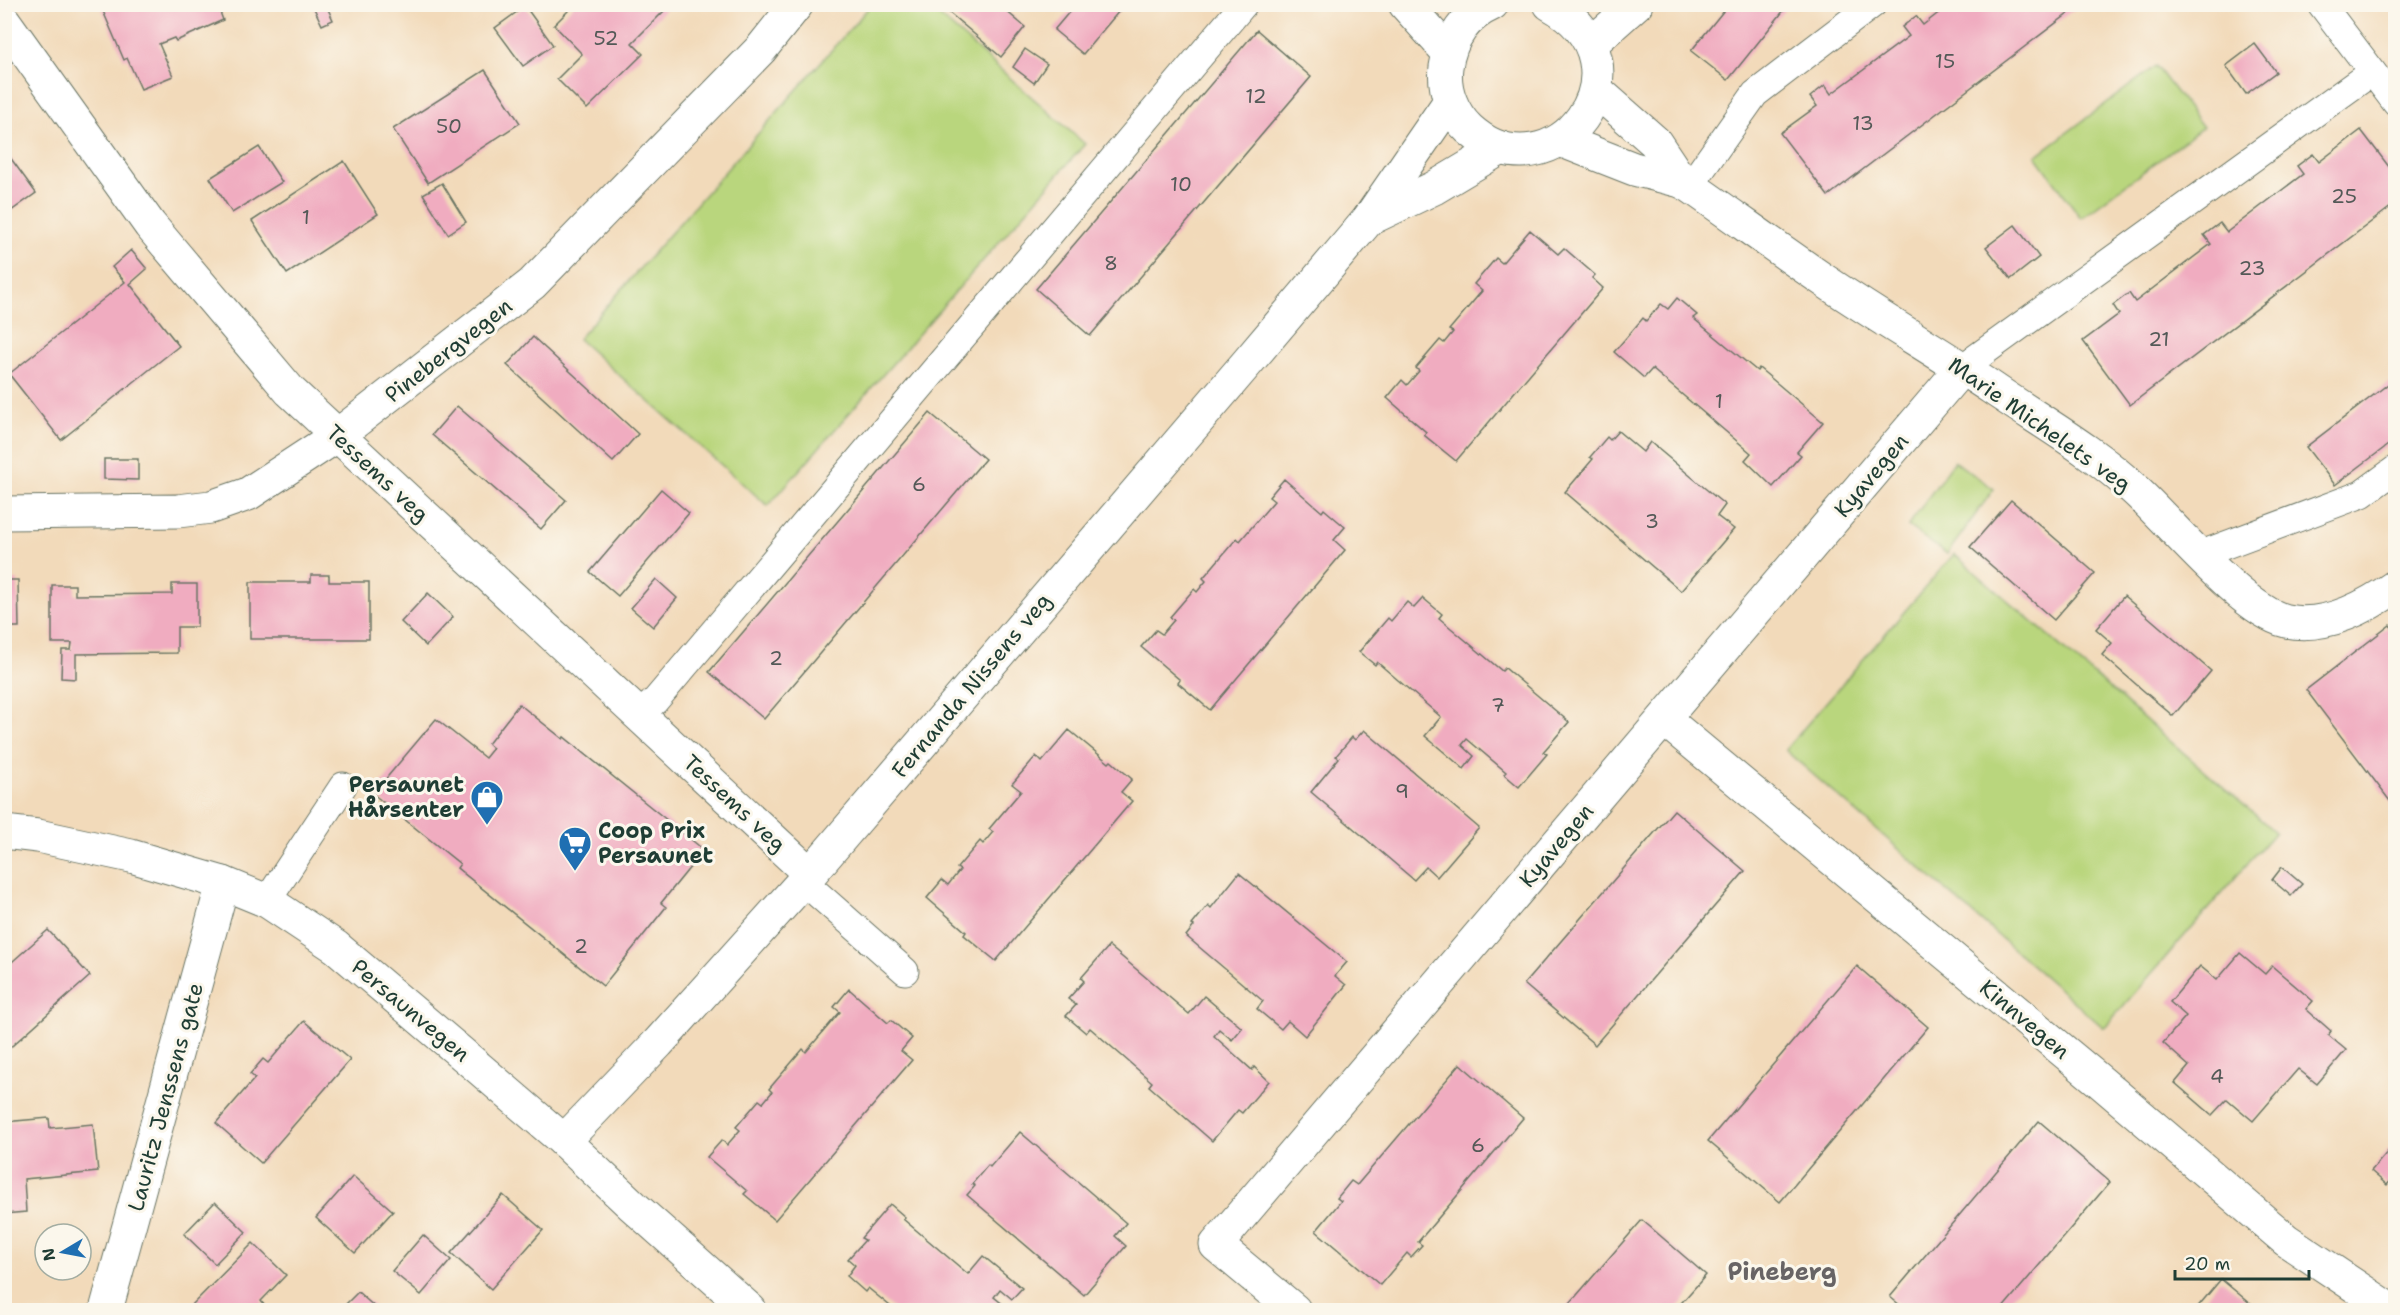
<svg xmlns="http://www.w3.org/2000/svg" width="2400" height="1315" font-family="'Shantell Sans',sans-serif">
  <style>
    .green { fill: #b9d67d; stroke: #6c8a58; stroke-width: 1.5 }
    .building { fill: #f0acc0 }
    .lines { fill: none; stroke-linecap: round; stroke-linejoin: round }
    .service-casing { stroke: #697463; stroke-width: 29 }
    .minor-casing { stroke: #697463; stroke-width: 35 }
    .tertiary-casing { stroke: #697463; stroke-width: 35 }
    .service { stroke: #fff; stroke-width: 27 }
    .minor { stroke: #fff; stroke-width: 33 }
    .tertiary { stroke: #fff; stroke-width: 33 }
    .labels { text-anchor: middle; stroke-width: 6; stroke-linejoin: round; paint-order: stroke }
    .number-label { font-size: 20px; fill: #535957 }
    .street-label { font-size: 22px; fill: #1f3d34; stroke: #fbf7ec }
    .poi-label { font-size: 22px; font-weight: bold; fill: #1f3d34; stroke: #fbf7ec; text-anchor: end }
    .neighbourhood-label { font-size: 24px; font-weight: bold; fill: #686465; stroke: #fbf7ec }
  </style>
  <rect width="100%" height="100%" fill="#fbf7ec"/>
  <filter id="ink" filterUnits="userSpaceOnUse"><feTurbulence type="fractalNoise" baseFrequency=".0167" numOctaves="2"/><feDisplacementMap in="SourceGraphic" scale="12" xChannelSelector="R" yChannelSelector="G"/><feConvolveMatrix kernelMatrix="1 2 1 2 8 2 1 2 1" color-interpolation-filters="sRGB"/></filter>
  <filter id="wash" filterUnits="userSpaceOnUse"><feTurbulence type="fractalNoise" baseFrequency=".008" numOctaves="4" result="noise"/><feDisplacementMap in="SourceGraphic" scale="24" xChannelSelector="R" yChannelSelector="G"/><feGaussianBlur stdDeviation="1.35" result="paint"/><feColorMatrix in="noise" values="0 0 0 0 0 0 0 0 0 0 0 0 0 0 0 0 0 1.4 0 .05"/><feComposite in="paint" operator="in"/></filter>
  <g filter="url(#wash)">
    <rect width="100%" height="100%" fill="#f2daba"/>
    <!-- green -->
    <g class="green">
      <path d="M871 5H927L1085 144 768 506 578 339Z"/>
      <path d="M2156 66 2203 127 2081 218 2036 156Z"/>
      <path d="M1954 461 1994 489 1947 554 1908 526Z"/>
      <path d="M1954 554 2275 832 2104 1028 1785 750Z"/>
    </g>
    <g id="blocks">
      <!-- building -->
      <g class="building">
        <path d="M100 4H217L223 20 176 41 174 38 159 44 173 76 141 89 127 58 124 60Z"/>
        <path d="M312 4H334L327 7 333 20 322 25Z"/>
        <path d="M575 4H671L632 43 643 54 587 109 557 79 582 54 554 25Z"/>
        <path d="M939 4H998L1025 27 1001 57Z"/>
        <path d="M1076 4H1125L1083 54 1054 30Z"/>
        <path d="M1729 4H1789L1728 80 1691 51Z"/>
        <path d="M1950 4H2081L1828 196 1780 133 1817 106 1810 97 1825 85 1831 94 1909 36 1902 27 1916 16 1923 25Z"/>
        <path d="M525 6 553 45 523 66 495 28Z"/>
        <path d="M1257 30 1311 77 1090 336 1036 289Z"/>
        <path d="M2255 44 2276 72 2246 94 2226 66Z"/>
        <path d="M1025 49 1047 64 1034 83 1013 67Z"/>
        <path d="M485 70 520 123 428 183 393 129Z"/>
        <path d="M2361 130 2396 176V203L2130 405 2083 341 2119 314 2113 305 2129 293 2135 302 2211 244 2204 235 2220 223 2227 232 2303 174 2297 166 2313 154 2319 162Z"/>
        <path d="M259 147 282 182 232 213 210 178Z"/>
        <path d="M4 149 36 193 4 216Z"/>
        <path d="M344 161 378 214 287 274 252 221Z"/>
        <path d="M442 183 466 222 448 234 423 194Z"/>
        <path d="M2015 225 2039 257 2011 279 1986 247Z"/>
        <path d="M1530 230 1558 254 1564 248 1595 275 1592 278 1603 288 1456 461 1424 435 1426 432 1387 398 1402 380 1407 385 1419 371 1416 368 1440 340 1444 343 1453 332 1449 330 1482 291 1474 284 1496 258 1502 263Z"/>
        <path d="M131 250 147 269 130 284 179 346 61 440 9 374 125 282 112 267Z"/>
        <path d="M1677 298 1697 315 1693 318 1757 371 1759 368 1823 422 1797 452 1801 455 1773 487 1745 460 1751 453 1652 369 1644 378 1614 352 1643 318 1646 321 1661 304 1668 309Z"/>
        <path d="M533 337 638 434 613 462 507 365Z"/>
        <path d="M2396 378V439L2335 485 2306 447Z"/>
        <path d="M457 406 566 500 541 529 432 435Z"/>
        <path d="M930 413 985 459 764 719 709 672Z"/>
        <path d="M1618 431 1643 452 1650 442 1725 505 1717 516 1734 529 1681 591 1565 492 1593 459 1590 457 1607 437 1610 440Z"/>
        <path d="M104 459H138V480L104 479Z"/>
        <path d="M1284 479 1322 512 1324 509 1345 527 1334 540 1345 550 1210 710 1178 683 1180 680 1141 647 1156 630 1162 634 1174 620 1170 617 1194 589 1197 592 1206 581 1203 578 1237 538 1240 541 1274 501 1269 497Z"/>
        <path d="M661 489 689 513 618 596 590 572Z"/>
        <path d="M2011 500 2095 573 2054 620 1970 547Z"/>
        <path d="M311 575H329V582H369V639H250V582H311Z"/>
        <path d="M656 579 677 598 653 627 631 608Z"/>
        <path d="M4 580H18L19 627H4Z"/>
        <path d="M172 584H197V627H177V653L76 654V679L61 678 62 650H71L72 643H52V585H75V595L172 594Z"/>
        <path d="M428 593 453 617 426 646 401 622Z"/>
        <path d="M2124 596 2211 671 2173 716 2102 655 2112 643 2096 629Z"/>
        <path d="M1423 598 1442 614 1439 618 1502 671 1505 668 1569 722 1543 752 1547 754 1519 787 1504 774 1506 772 1467 739 1462 745 1474 756 1464 769 1425 736 1441 717 1377 662 1375 665 1359 652 1388 618 1391 621 1407 602 1414 608Z"/>
        <path d="M2390 625 2396 632V809L2306 690Z"/>
        <path d="M519 704 563 739 564 737 704 850 661 903 666 907 603 986 457 868 460 864 373 794 436 719 485 758 493 748 488 744Z"/>
        <path d="M1069 730 1109 763 1111 761 1132 779 1121 792 1132 801 996 961 964 935 966 932 927 898 942 880 948 885 960 870 957 868 980 841 983 844 993 832 989 829 1021 791 1012 784 1036 756 1042 762Z"/>
        <path d="M1364 730 1479 828 1437 877 1426 867 1414 880 1311 792 1339 758 1336 756 1352 737 1355 740Z"/>
        <path d="M1674 810 1745 871 1595 1045 1524 984Z"/>
        <path d="M2282 867 2302 884 2291 896 2272 880Z"/>
        <path d="M1239 873 1347 962 1335 976 1346 985 1305 1036 1288 1021 1281 1029 1257 1009 1263 1001 1186 936 1194 926 1192 925 1208 905 1211 908Z"/>
        <path d="M48 930 90 976 4 1053V969Z"/>
        <path d="M1109 946 1189 1014 1204 996 1242 1028 1232 1040 1219 1029 1214 1036 1252 1070 1254 1067 1269 1081 1242 1113 1238 1110 1212 1141 1149 1086 1152 1082 1090 1028 1086 1033 1066 1016 1076 1005 1068 999 1084 981 1081 978Z"/>
        <path d="M2240 953 2265 974 2272 966 2313 1001 2306 1009 2331 1031 2328 1035 2346 1050 2317 1084 2298 1069 2253 1121 2227 1099 2212 1115 2175 1083 2189 1066 2163 1043 2186 1016 2170 1002 2200 966 2217 980Z"/>
        <path d="M1857 966 1928 1027 1780 1202 1708 1141Z"/>
        <path d="M849 989 888 1023 891 1020 912 1038 901 1051 912 1060 775 1220 744 1194 747 1191 707 1157 722 1140 727 1145 740 1130 736 1127 759 1100 763 1103 772 1092 769 1089 803 1049 806 1052 840 1012 834 1007Z"/>
        <path d="M304 1021 350 1060 261 1163 216 1123 255 1078 250 1074 263 1059 268 1063Z"/>
        <path d="M1460 1064 1523 1118 1418 1242 1422 1245 1411 1257 1407 1253 1380 1285 1316 1231 1341 1201 1337 1198 1351 1181 1357 1185Z"/>
        <path d="M49 1118 50 1128 93 1124 98 1172 24 1179 26 1212 4 1214V1122Z"/>
        <path d="M2039 1121 2110 1182 2001 1310H1906L1890 1297Z"/>
        <path d="M1020 1132 1126 1223 1115 1236 1126 1246 1084 1295 967 1195 975 1186 972 1184 988 1165 990 1167Z"/>
        <path d="M2396 1142V1179L2394 1177 2387 1185 2371 1171Z"/>
        <path d="M353 1176 393 1211 355 1253 316 1218Z"/>
        <path d="M503 1195 543 1230 491 1289 451 1253Z"/>
        <path d="M215 1202 246 1232 215 1264 184 1234Z"/>
        <path d="M890 1204 905 1217 903 1219 968 1274 983 1256 1022 1288 1012 1299 1000 1289 994 1297 1010 1310H895L868 1288 865 1292 847 1276 855 1265 848 1259 865 1240 861 1238Z"/>
        <path d="M1642 1220 1706 1275 1675 1310H1564Z"/>
        <path d="M4 1226 10 1262 4 1263Z"/>
        <path d="M423 1235 451 1260 421 1295 392 1271Z"/>
        <path d="M253 1243 286 1275 261 1301 268 1310H187Z"/>
        <path d="M2221 1279 2258 1310H2195Z"/>
        <path d="M358 1292 378 1310H340Z"/>
      </g>
    </g>
  </g>
  <g filter="url(#ink)">
    <use href="#blocks" fill-opacity="0" stroke="#697463" stroke-width="1.5"/>
    <g class="lines">
      <!-- service casing -->
      <g class="service-casing">
        <g id="service">
          <path d="M2321 4 2396 103"/>
          <path d="M1690 186 1755 94 1873 4"/>
          <path d="M1962 368 2372 72"/>
          <path d="M2199 555 2362 494 2396 469"/>
          <path d="M639 714 655 701 1244 4"/>
          <path d="M803 881 905 971"/>
          <path d="M267 901 343 786"/>
        </g>
      </g>
      <!-- minor casing -->
      <g class="minor-casing">
        <g id="minor">
          <path d="M1405 4 1448 52"/>
          <path d="M4 21 150 225 290 391 810 874"/>
          <path d="M1596 90 1655 142 1681 181"/>
          <path d="M1560 140 1634 169 1681 181 1690 186C1736 218 1781 251 1828 283 1881 319 1938 352 1992 388 2040 421 2094 451 2136 491 2171 523 2243 611 2286 621 2325 629 2365 608 2396 586"/>
          <path d="M4 513 178 511 211 507 248 494 338 435 532 284 761 49 797 4"/>
          <path d="M1664 719 2102 1083 2286 1240 2391 1310"/>
          <path d="M106 1310 223 883"/>
          <path d="M1294 1310 1216 1245 1962 368"/>
        </g>
      </g>
      <!-- tertiary casing -->
      <g class="tertiary-casing">
        <g id="tertiary">
          <path d="M1492 4C1465 16 1450 39 1446 67 1443 90 1453 114 1469 129 1553 205 1660 65 1550 4"/>
          <path d="M1591 44 1636 4"/>
          <path d="M1369 219 1434 188 1501 148"/>
          <path d="M4 832 38 836 131 856 223 883 267 901 336 947 480 1069 564 1141 633 1206 750 1310"/>
          <path d="M564 1141 658 1043 810 874 1247 363 1368 220 1450 101"/>
        </g>
      </g>
      <!-- service -->
      <use href="#service" class="service"/>
      <!-- minor -->
      <use href="#minor" class="minor"/>
      <!-- tertiary -->
      <use href="#tertiary" class="tertiary"/>
    </g>
  </g>
  <!-- icons -->
  <defs>
    <g id="shop-pin" transform="scale(1.725)"><path d="M0 17L-7.5 6A9.5 9.5 0 1 1 7.5 6Z" fill="#1f6fb2" stroke="#fbf7ec"/><path d="M-5-2.5h2.3a2.7 3.5 0 0 1 5.4 0H5L5.5 6h-11ZM-1.5-2.5h3a1.5 2.3 0 0 0-3 0Z" fill="#fff"/></g>
    <g id="supermarket-pin" transform="scale(1.725)"><path d="M0 17L-7.5 6A9.5 9.5 0 1 1 7.5 6Z" fill="#1f6fb2" stroke="#fbf7ec"/><path d="M-6-5.5h2.5l.6 2H6L4.5 2H-2.5L-4.4-4H-6ZM-1.5 3.2a1.3 1.3 0 1 0 .1 0ZM3 3.2a1.3 1.3 0 1 0 .1 0Z" fill="#fff"/></g>
  </defs>
  <g fill-rule="evenodd">
    <use href="#shop-pin" x="487" y="797"/>
    <use href="#supermarket-pin" x="575" y="843"/>
  </g>
  <g class="labels">
    <!-- number labels -->
    <g class="number-label">
      <text x="606" y="45">52</text>
      <text x="1945" y="68">15</text>
      <text x="1256" y="103">12</text>
      <text x="1863" y="130">13</text>
      <text x="449" y="133">50</text>
      <text x="1181" y="191">10</text>
      <text x="2344" y="203">25</text>
      <text x="306" y="224">1</text>
      <text x="1111" y="270">8</text>
      <text x="2252" y="275">23</text>
      <text x="2159" y="346">21</text>
      <text x="1719" y="408">1</text>
      <text x="919" y="491">6</text>
      <text x="1652" y="528">3</text>
      <text x="776" y="665">2</text>
      <text x="1498" y="712">7</text>
      <text x="1402" y="798">9</text>
      <text x="581" y="953">2</text>
      <text x="2217" y="1083">4</text>
      <text x="1478" y="1152">6</text>
    </g>
    <!-- street labels -->
    <g class="street-label">
      <text transform="translate(448 350) rotate(-38)" y="8">Pinebergvegen</text>
      <text transform="translate(2040 424) rotate(35)" y="8">Marie Michelets veg</text>
      <text transform="translate(378 473) rotate(43)" y="8">Tessems veg</text>
      <text transform="translate(1871 475) rotate(-50)" y="8">Kyavegen</text>
      <text transform="translate(971 685) rotate(-50)" y="8">Fernanda Nissens veg</text>
      <text transform="translate(735 803) rotate(43)" y="8">Tessems veg</text>
      <text transform="translate(1556 845) rotate(-50)" y="8">Kyavegen</text>
      <text transform="translate(411 1010) rotate(40)" y="8">Persaunvegen</text>
      <text transform="translate(2025 1019) rotate(40)" y="8">Kinnvegen</text>
      <text transform="translate(165 1097) rotate(-75)" y="8">Lauritz Jenssens gate</text>
    </g>
    <!-- poi labels -->
    <g class="poi-label">
      <text x="464" y="792">Persaunet<tspan x="464" dy="25">Hårsenter</tspan></text>
      <text x="598" y="838" text-anchor="start">Coop Prix<tspan x="598" dy="25">Persaunet</tspan></text>
    </g>
    <!-- neighbourhood labels -->
    <g class="neighbourhood-label">
      <text x="1782" y="1280">Pineberg</text>
    </g>
  </g>
  <!-- margin -->
  <rect width="2400" height="1315" fill="none" stroke="#fbf7ec" stroke-width="24"/>
  <!-- north arrow -->
  <g transform="translate(63 1252) rotate(260)"><circle r="28" fill="#fbf7ec" stroke="#a3ada2" stroke-width="1.5"/>
  <path d="M0-4.5L10 22L0 15L-10 22Z" fill="#1f6fb2"/>
  <text y="-9" font-size="16" font-weight="bold" text-anchor="middle" fill="#1f3d34">N</text>
  </g>
  <!-- scale -->
  <path d="M2175 1270v9h134v-9" fill="none" stroke="#1f3d34" stroke-width="3"/>
  <text x="2184" y="1270" font-size="18" fill="#1f3d34" stroke="#fbf7ec" stroke-width="4.5" paint-order="stroke">20 m</text>
</svg>
